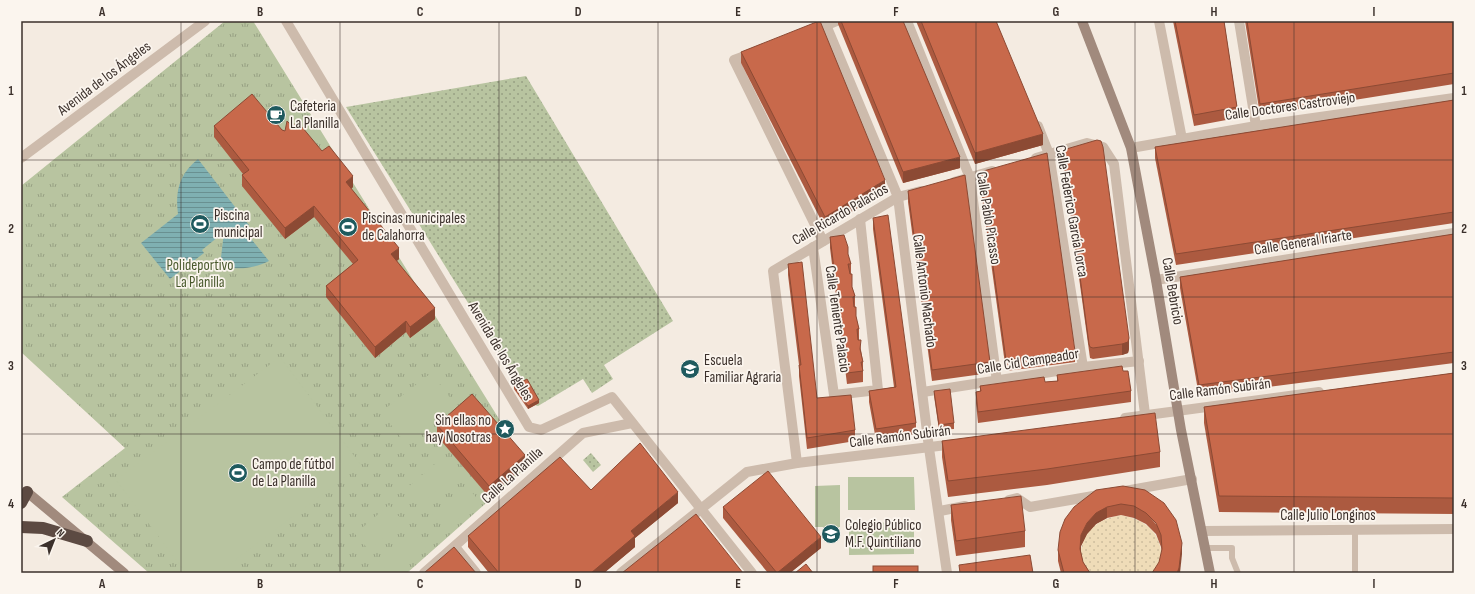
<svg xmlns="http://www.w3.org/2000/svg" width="1475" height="594" font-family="'Sofia Sans Condensed',sans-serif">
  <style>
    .grass { fill: url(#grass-dots) }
    .sand { fill: url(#sand-dots) }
    .park { fill: url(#park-tufts) }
    .pitch { fill: #b8c4a0 }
    .water { fill: url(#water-rules) }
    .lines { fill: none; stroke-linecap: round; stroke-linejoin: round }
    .lane { stroke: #cdbbac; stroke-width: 6 }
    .street { stroke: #cdbbac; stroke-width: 10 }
    .secondary { stroke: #a18a7d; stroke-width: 10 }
    .highway { stroke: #5c4a42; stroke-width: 12 }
    .wall { fill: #ac5a40 }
    .shaded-wall { fill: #8c4a34 }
    .building { fill: #c8694b; stroke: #8c4a34 }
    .grid { fill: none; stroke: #3b302b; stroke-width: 1; stroke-opacity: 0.55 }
    .labels { text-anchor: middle; stroke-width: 3.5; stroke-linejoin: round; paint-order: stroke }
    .street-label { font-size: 15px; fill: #3b302b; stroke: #fbf5ee }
    .poi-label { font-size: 15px; fill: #3b302b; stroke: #fbf5ee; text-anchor: start }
    .park-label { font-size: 15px; fill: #4a5a2e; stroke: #fbf5ee }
    .neatline { fill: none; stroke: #3b302b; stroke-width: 1.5 }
    .grid-label { font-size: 13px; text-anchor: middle; font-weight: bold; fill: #3b302b }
  </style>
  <defs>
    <pattern id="grass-dots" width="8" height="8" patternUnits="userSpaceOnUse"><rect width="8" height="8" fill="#b8c4a0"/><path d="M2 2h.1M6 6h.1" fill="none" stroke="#97a083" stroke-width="1.8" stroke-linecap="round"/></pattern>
    <pattern id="sand-dots" width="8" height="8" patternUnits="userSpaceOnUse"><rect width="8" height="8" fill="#efdcb8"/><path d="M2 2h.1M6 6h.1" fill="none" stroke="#cebd9e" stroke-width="1.8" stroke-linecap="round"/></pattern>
    <pattern id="park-tufts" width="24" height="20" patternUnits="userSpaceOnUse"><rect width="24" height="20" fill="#b8c4a0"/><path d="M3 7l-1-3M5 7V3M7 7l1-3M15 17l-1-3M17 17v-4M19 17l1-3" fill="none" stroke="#97a083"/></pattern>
    <pattern id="water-rules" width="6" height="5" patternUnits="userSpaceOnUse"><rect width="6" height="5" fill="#7fb0b2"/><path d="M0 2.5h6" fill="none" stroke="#699091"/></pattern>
  </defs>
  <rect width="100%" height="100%" fill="#f4ebe1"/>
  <!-- grass -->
  <g class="grass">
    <path d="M526 76 673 321 604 365 613 379 592 393 583 379 538 406 531 404 346 107Z"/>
    <path d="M591 453 601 465 593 472 583 460Z"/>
  </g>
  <!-- sand -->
  <path class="sand" d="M1121 515C1153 521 1167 541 1159 573H1083C1075 541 1088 521 1121 515Z"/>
  <!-- park -->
  <path class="park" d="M225 21H253L528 466 407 573H149L62 497 125 448 21 352V186Z"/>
  <!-- pitch -->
  <g class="pitch">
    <path d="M280 357 361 465 218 573H186L116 480Z"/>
    <path d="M431 373 455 404 405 443 381 412Z"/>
    <path d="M442 458 456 474 422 503 408 487Z"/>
    <path d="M848 477H914L915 510H848Z"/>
    <path d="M466 485 479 501 445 530 432 514Z"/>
    <path d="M840 485V527H815V486Z"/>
    <path d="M389 505 403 521 369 550 355 534Z"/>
    <path d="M914 522V554L849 555V523Z"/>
    <path d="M413 532 426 548 397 573H389L379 561Z"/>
  </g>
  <!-- water -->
  <path class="water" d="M198 159 249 225 244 230 269 261C253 269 237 270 220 266L224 232 202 250 204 253 170 279 141 243 178 214C175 192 179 174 198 159Z"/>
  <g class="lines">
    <!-- lane -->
    <g class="lane">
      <path d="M1206 548H1232V558L1238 573"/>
      <path d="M1355 573V530"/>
    </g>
    <!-- street -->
    <g class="street">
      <path d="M286 21 529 427 541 430 612 397 752 573"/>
      <path d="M907 21 970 178 997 382"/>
      <path d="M1159 21 1182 139"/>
      <path d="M1239 21 1256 126"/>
      <path d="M826 25 898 197 929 448 947 573"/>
      <path d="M820 28 837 21"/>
      <path d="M753 53 734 60 823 241"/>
      <path d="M1038 126 1049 154 1083 367"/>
      <path d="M1131 148 1256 126 1454 98"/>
      <path d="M21 158 205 21"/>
      <path d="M1036 158 1087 143 1103 147 1114 164 1145 414"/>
      <path d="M954 182 992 171"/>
      <path d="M813 247 834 395 878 390 860 219"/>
      <path d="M1156 280 1454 233"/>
      <path d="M923 392 1083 367 1139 361"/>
      <path d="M1125 418 1319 392"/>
      <path d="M797 463 773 271 898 197 921 191"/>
      <path d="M1125 491 1192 479"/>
      <path d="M1009 500 1017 498 1030 507 1099 495"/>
      <path d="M940 511 965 506"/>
      <path d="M1203 531 1454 529"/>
      <path d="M455 547 476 573"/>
      <path d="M424 573 583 433 632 423"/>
      <path d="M621 573 747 472 797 463 955 444"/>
    </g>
    <!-- secondary -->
    <g class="secondary">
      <path d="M1082 21 1131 148 1156 280 1181 430 1210 573"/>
      <path d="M27 492 124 573"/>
    </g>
    <!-- highway -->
    <g class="highway">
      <path d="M21 503 27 492"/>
      <path d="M21 527 43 528 87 541"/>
    </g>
  </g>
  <!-- wall -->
  <g class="wall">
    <path d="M838 21H841L960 168 903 183 838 24Z"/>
    <path d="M916 21H996L1043 145 975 164Z"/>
    <path d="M1173 21H1224L1237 107V118L1194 126Z"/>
    <path d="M1245 21H1454V84L1260 115Z"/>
    <path d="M741 52 885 191 825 228 741 63Z"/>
    <path d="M1454 100V223L1176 265 1155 158V147Z"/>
    <path d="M214 126 282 130 322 151 353 187 351 189 399 259 397 261 435 319 410 338 406 332 375 358 326 297V286L353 264 314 217 285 239 242 186V175L243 174 214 137Z"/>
    <path d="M1063 150 1129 349 1128 353 1122 355 1093 359 1090 358 1063 161Z"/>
    <path d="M980 172 1075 351V362L1006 371 980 183Z"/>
    <path d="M908 191 990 362V373L932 381 908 202Z"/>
    <path d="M873 218 916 423V434L876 440 869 402V391L894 387 873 229Z"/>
    <path d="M1454 234V363L1199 396 1180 288V277Z"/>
    <path d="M830 237 848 256 851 264V274L852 287 855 296V307L856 317 859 329V340L861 350 863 362V382L847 384 830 248Z"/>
    <path d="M788 264 817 398 855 430V441L807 449 799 376V365L788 275Z"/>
    <path d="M1123 371 1131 391V402L978 423 976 403V392L980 391V386L1045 382 1057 381V375Z"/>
    <path d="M1454 373V514L1219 512 1204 423V407Z"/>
    <path d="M514 386 539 403 528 409 514 389Z"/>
    <path d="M934 391 954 423V429L939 430 934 396Z"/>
    <path d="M437 425 525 466 489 497 437 436Z"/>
    <path d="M942 441 1160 452V467L1047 485 948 497 942 457Z"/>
    <path d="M1123 486 1182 554 1159 562 1162 552 1161 547 1156 534 1146 524 1134 518 1121 515 1107 518 1096 524 1087 534 1081 546V552L1083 562 1090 573H1061L1058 561V550Z"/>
    <path d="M591 490 678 503 635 538V547L604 573H489L468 547V536Z"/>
    <path d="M951 505 1025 531V547L956 556 951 520Z"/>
    <path d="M723 507 821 548 790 573H768L723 518Z"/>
  </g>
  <!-- shaded-wall -->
  <g class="shaded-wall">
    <path d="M1043 134V145L975 164V153Z"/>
    <path d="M960 157V168L903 183V172Z"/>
    <path d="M353 176V187L346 193V182Z"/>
    <path d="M885 180V191L825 228V217Z"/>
    <path d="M314 206V217L285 239V228Z"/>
    <path d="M399 248V259L391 265V254Z"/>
    <path d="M435 308V319L410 338V327Z"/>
    <path d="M406 321V332L375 358V347Z"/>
    <path d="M1129 338V349L1128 353 1122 355V344Z"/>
    <path d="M539 400V403L528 409V406Z"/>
    <path d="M525 455V466L489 497V486Z"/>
    <path d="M678 492V503L635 538V547L604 573H591L631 531Z"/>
    <path d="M1107 507V518L1096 524 1087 534 1081 546 1080 560V549L1081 535 1087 523 1096 513Z"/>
    <path d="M821 537V548L790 573H777Z"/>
    <path d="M1182 543V554L1180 573H1177Z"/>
  </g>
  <!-- building -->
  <g class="building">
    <path d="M819 21H820L885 180 825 217 741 52Z"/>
    <path d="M841 21H903L960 157 903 172Z"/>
    <path d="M921 21H996L1043 134 975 153Z"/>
    <path d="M1175 21H1224L1237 107 1194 115Z"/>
    <path d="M1247 21H1454V73L1260 104Z"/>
    <path d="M252 94 282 130 285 131 287 121 293 127 297 121 322 151 329 146 353 176 346 182 399 248 391 254 435 308 410 327 406 321 375 347 326 286 358 260 314 206 285 228 242 175 249 170 214 126Z"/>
    <path d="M1454 100V212L1176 254 1155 147Z"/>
    <path d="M1097 140 1101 141 1103 147 1129 338 1128 342 1122 344 1093 348 1090 347 1089 344 1063 150Z"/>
    <path d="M1047 153 1075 351 1006 360 980 172Z"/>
    <path d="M965 175 990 362 932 370 908 191Z"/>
    <path d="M888 215 916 423 876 429 869 391 896 387 873 218Z"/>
    <path d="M1454 234V352L1199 385 1180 277Z"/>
    <path d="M844 235 848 247V254L851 264H848L850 274H852V287L855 296 853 297 854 307H856V316L859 329H857L858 340H861L860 349 863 362H861L863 371 847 373 830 237Z"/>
    <path d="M802 262 817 398 851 395 855 430 807 438 799 365H801L788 264Z"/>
    <path d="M1122 366 1123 371H1128L1131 391 978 412 976 392 981 391 980 386 1044 377 1045 382 1058 381 1057 375Z"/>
    <path d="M1454 373V498L1219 496 1204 407Z"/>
    <path d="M527 379 539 400 528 406 514 386Z"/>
    <path d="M950 389 954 423 939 425 934 391Z"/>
    <path d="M472 394 525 455 489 486 437 425Z"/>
    <path d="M1155 413 1160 452 1047 469 948 481 942 441Z"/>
    <path d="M640 443 678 492 631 531 635 536 591 573H499L468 536 560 457 591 490Z"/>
    <path d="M768 471 821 537 777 573 723 507Z"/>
    <path d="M1123 486 1145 490 1164 503 1176 520 1182 543 1179 568 1177 573H1152L1159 562 1162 549 1161 535 1156 523 1146 513 1134 506 1121 504 1107 507 1096 513 1087 523 1081 535 1080 549 1083 562 1090 573H1064L1058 550 1060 532 1065 519 1074 507 1096 490Z"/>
    <path d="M1021 496 1025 531 956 541 951 505Z"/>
    <path d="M696 514 743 573H622Z"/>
    <path d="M454 547 476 573H424Z"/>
    <path d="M1030 555 1033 573H960L959 565Z"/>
    <path d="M806 564 813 573H795Z"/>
    <rect x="873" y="566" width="45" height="7"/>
  </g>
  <!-- grid -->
  <path class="grid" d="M181 21V573M340 21V573M499 21V573M658 21V573M817 21V573M976 21V573M1135 21V573M1294 21V573M21 160H1454M21 297H1454M21 434H1454"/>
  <!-- icons -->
  <defs>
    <g id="cafe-disc" transform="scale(1)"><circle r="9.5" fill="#1f5a5e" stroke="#fbf5ee"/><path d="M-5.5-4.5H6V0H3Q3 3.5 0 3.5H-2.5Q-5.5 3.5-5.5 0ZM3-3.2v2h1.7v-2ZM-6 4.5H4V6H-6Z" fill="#fff"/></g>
    <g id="stadium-disc" transform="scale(1)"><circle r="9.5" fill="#1f5a5e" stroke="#fbf5ee"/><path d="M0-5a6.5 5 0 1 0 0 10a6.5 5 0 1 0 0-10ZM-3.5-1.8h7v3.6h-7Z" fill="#fff"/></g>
    <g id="school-disc" transform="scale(1)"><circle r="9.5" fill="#1f5a5e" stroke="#fbf5ee"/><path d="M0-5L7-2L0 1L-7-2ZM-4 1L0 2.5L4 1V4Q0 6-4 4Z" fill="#fff"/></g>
    <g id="sight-disc" transform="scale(1)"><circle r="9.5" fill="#1f5a5e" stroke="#fbf5ee"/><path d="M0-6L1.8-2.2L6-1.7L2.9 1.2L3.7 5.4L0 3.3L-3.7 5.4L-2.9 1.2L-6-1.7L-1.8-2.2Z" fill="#fff"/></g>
  </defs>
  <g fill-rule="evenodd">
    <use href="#cafe-disc" x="276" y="115"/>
    <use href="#stadium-disc" x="200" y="224"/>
    <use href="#stadium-disc" x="348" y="227"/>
    <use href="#school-disc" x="690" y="369"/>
    <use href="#sight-disc" x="505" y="429"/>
    <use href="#stadium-disc" x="238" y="473"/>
    <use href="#school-disc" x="831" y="534"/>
  </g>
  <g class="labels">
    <!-- street labels -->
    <g class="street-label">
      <text transform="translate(104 78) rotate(-37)" y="5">Avenida de los Ángeles</text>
      <text transform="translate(1290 106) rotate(-8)" y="5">Calle Doctores Castroviejo</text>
      <text transform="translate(1072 211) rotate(80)" y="5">Calle Federico García Lorca</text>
      <text transform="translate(840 214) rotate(-30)" y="5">Calle Ricardo Palacios</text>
      <text transform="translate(989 218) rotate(81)" y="5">Calle Pablo Picasso</text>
      <text transform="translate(1303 242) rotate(-9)" y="5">Calle General Iriarte</text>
      <text transform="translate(925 291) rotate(83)" y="5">Calle Antonio Machado</text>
      <text transform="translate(1173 291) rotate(80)" y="5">Calle Bebricio</text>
      <text transform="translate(838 319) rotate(82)" y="5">Calle Teniente Palacio</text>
      <text transform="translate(501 351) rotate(59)" y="5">Avenida de los Ángeles</text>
      <text transform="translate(1028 361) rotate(-9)" y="5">Calle Cid Campeador</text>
      <text transform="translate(1220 389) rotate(-7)" y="5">Calle Ramón Subirán</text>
      <text transform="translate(900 436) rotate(-7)" y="5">Calle Ramón Subirán</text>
      <text transform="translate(512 475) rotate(-42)" y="5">Calle La Planilla</text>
      <text x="1328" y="520">Calle Julio Longinos</text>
    </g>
    <!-- poi labels -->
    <g class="poi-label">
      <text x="290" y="111">Cafeteria<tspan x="290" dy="17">La Planilla</tspan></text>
      <text x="214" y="220">Piscina<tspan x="214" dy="17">municipal</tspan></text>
      <text x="362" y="223">Piscinas municipales<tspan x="362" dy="17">de Calahorra</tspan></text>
      <text x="704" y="365">Escuela<tspan x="704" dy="17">Familiar Agraria</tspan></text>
      <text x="491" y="425" text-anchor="end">Sin ellas no<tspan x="491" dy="17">hay Nosotras</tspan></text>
      <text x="252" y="469">Campo de fútbol<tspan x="252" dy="17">de La Planilla</tspan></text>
      <text x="845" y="530">Colegio Público<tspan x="845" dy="17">M.F. Quintiliano</tspan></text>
    </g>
    <!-- park labels -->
    <g class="park-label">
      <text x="200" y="270">Polideportivo<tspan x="200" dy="17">La Planilla</tspan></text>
    </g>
  </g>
  <!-- border -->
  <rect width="1475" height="594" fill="none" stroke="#fbf5ee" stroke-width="44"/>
  <!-- north arrow -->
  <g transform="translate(54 540) rotate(43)" stroke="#fbf5ee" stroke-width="3" paint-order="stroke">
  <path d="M0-3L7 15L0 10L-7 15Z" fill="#3b302b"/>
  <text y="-6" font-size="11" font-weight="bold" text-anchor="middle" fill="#3b302b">N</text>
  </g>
  <rect x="22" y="22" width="1431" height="550" class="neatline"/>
  <g class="grid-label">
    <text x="102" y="16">A</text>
    <text x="260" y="16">B</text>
    <text x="420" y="16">C</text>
    <text x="578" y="16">D</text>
    <text x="738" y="16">E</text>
    <text x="896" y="16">F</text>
    <text x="1056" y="16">G</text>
    <text x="1214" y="16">H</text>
    <text x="1374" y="16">I</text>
    <text x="11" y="95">1</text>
    <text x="1464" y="95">1</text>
    <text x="11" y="233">2</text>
    <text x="1464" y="233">2</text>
    <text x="11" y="370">3</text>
    <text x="1464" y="370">3</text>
    <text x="11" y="508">4</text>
    <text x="1464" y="508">4</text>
    <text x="102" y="588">A</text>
    <text x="260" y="588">B</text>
    <text x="420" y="588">C</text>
    <text x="578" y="588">D</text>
    <text x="738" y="588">E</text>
    <text x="896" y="588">F</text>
    <text x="1056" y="588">G</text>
    <text x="1214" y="588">H</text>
    <text x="1374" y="588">I</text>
  </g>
</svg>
